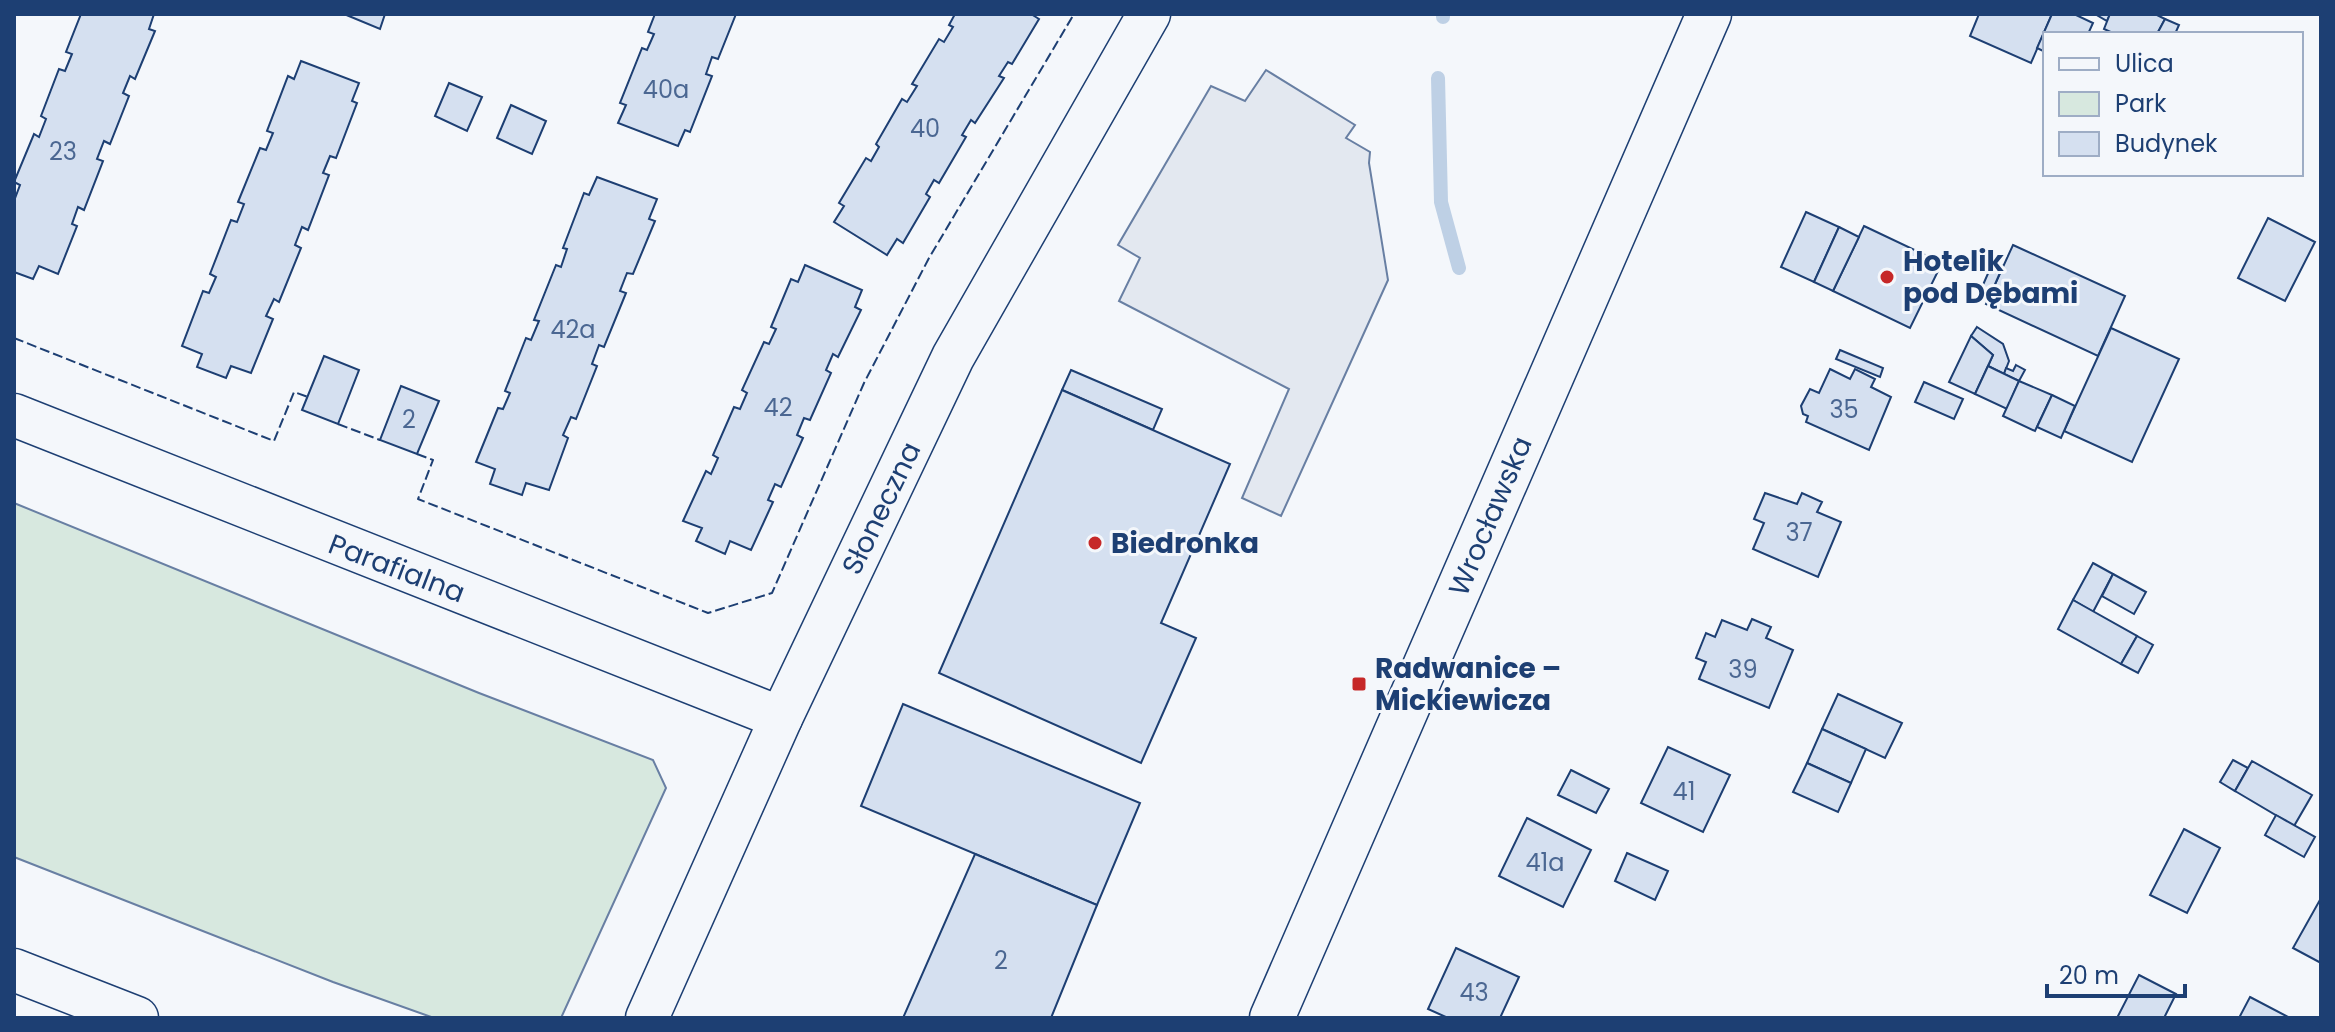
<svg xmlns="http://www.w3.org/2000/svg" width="2335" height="1032" font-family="Poppins,sans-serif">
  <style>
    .green { fill: #d7e8df; stroke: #687fa3; stroke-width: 2 }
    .parking { fill: #e3e8f0; stroke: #687fa3; stroke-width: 2 }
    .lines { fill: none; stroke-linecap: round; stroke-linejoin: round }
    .stream { stroke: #bed0e5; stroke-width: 14 }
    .building { fill: #d5e0f0; stroke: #1d3f73; stroke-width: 2 }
    .minor-casing { stroke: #1d3f73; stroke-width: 45 }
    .primary-casing { stroke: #1d3f73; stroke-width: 47 }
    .minor { stroke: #f4f7fb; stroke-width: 42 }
    .primary { stroke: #f4f7fb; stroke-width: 44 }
    .fence { stroke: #1d3f73; stroke-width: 2; stroke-dasharray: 10 4; stroke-linecap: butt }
    .poi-dot { fill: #c62828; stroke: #f4f7fb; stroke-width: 3 }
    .labels { text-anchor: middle; stroke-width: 6; stroke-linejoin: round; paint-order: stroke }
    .number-label { font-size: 24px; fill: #4b6792 }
    .poi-label { font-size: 28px; font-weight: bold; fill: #1d3f73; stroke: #f4f7fb; text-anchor: start }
    .street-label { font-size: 28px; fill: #1d3f73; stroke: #f4f7fb }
  </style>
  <rect width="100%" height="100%" fill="#f4f7fb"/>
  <!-- green -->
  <path class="green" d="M14 503 479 693 653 760 666 788 561 1018H434L333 982 14 857Z"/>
  <!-- parking -->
  <path class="parking" d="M1266 70 1355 125 1346 138 1370 152 1369 163 1388 280 1281 516 1242 498 1289 389 1119 301 1140 258 1118 245 1211 86 1245 101Z"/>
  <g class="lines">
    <!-- stream -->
    <g class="stream">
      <path d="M1443 17V14"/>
      <path d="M1438 78 1441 202 1459 268"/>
    </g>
  </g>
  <!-- building -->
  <g class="building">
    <path d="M81 14H154L149 29 155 31 135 79 130 76 123 93 129 96 110 144 104 141 97 159 103 161 84 210 78 207 72 224 77 226 58 274 39 266 33 279 14 272V201L20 185 14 182 34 134 39 137 46 119 41 116 59 69 65 71 72 54 66 52Z"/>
    <path d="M344 14H385L380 29Z"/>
    <path d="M655 14H736L718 59 712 57 706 74 712 76 690 132 685 130 678 146 618 123 626 105 620 103 642 48 647 50 654 34 648 32Z"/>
    <path d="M955 14H1031L1039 19 1012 64 1008 62 999 76 1004 78 975 123 971 120 962 135 966 137 939 183 934 180 926 194 930 197 903 243 897 239 887 255 834 222 844 206 839 203 866 158 871 161 879 147 876 144 902 99 907 102 917 86 912 84 939 39 944 42 953 27 949 25Z"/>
    <path d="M1979 14H2052L2031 63 1970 36Z"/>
    <path d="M2052 14H2074L2093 23 2088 34H2045V52L2037 48Z"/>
    <path d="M2095 14H2110L2107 21Z"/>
    <path d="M2110 14H2155L2165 19 2157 34H2115L2104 29Z"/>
    <path d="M2165 19 2179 25 2175 34H2157Z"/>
    <path d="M301 61 359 83 352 101 357 103 336 158 330 156 323 173 329 175 308 230 302 227 295 245 301 248 279 302 274 299 266 316 273 319 251 373 231 366 226 378 197 367 202 354 182 346 203 291 209 293 216 277 210 274 231 220 237 222 244 204 238 202 260 148 266 150 273 133 267 131 288 76 294 79Z"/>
    <path d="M449 83 482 97 467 131 435 116Z"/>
    <path d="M511 105 546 121 532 154 497 138Z"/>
    <path d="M597 177 657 199 649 219 655 221 633 274 627 273 620 291 626 293 604 347 599 345 592 364 597 366 576 419 571 417 563 435 568 438 549 490 526 483 522 495 490 484 495 469 476 462 498 408 503 409 510 393 505 391 526 338 531 340 539 321 534 320 556 265 561 267 567 249 563 248 584 193 589 195Z"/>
    <path d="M1806 212 1839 227 1814 282 1781 267Z"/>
    <path d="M2268 218 2315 242 2285 301 2238 278Z"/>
    <path d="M1864 226 1942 263 1910 328 1833 291Z"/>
    <path d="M1839 227 1859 237 1833 291 1814 282Z"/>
    <path d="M2013 245 2125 296 2098 356 1986 304Z"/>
    <path d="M1993 262 2003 266 1989 298 1979 294Z"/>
    <path d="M805 265 862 290 855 307 861 310 838 357 833 354 826 370 831 373 810 420 804 418 797 435 803 438 781 487 775 484 768 500 773 502 751 550 730 541 725 554 696 541 702 528 683 521 706 471 711 474 718 458 713 455 734 407 740 409 747 393 742 390 764 342 769 344 776 329 771 327 791 279 798 282Z"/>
    <path d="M1977 327 2003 344 2009 361 2004 374 1988 366 1993 355 1971 336Z"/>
    <path d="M2111 328 2179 359 2132 462 2064 431Z"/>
    <path d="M1971 336 1993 355 1975 394 1949 382Z"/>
    <path d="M1840 350 1883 368 1880 377 1836 359Z"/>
    <path d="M324 356 359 370 338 424 302 410Z"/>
    <path d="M2016 365 2025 370 2019 381 2004 374 2006 368 2013 371Z"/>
    <path d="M1988 366 2019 381 2007 409 1975 394Z"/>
    <path d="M1830 369 1850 379 1855 369 1875 379 1871 387 1891 397 1869 450 1806 422 1808 416 1803 414 1801 406 1810 389 1819 393Z"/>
    <path d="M1071 370 1162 409 1153 430 1062 390Z"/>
    <path d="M2019 381 2052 395 2035 431 2003 416Z"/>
    <path d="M1924 382 1963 399 1954 419 1915 402Z"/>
    <path d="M401 386 439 401 417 454 380 440Z"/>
    <path d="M1062 390 1230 464 1161 623 1196 638 1141 763 939 673Z"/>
    <path d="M2052 395 2075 406 2061 438 2037 427Z"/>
    <path d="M1765 493 1797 504 1802 493 1822 502 1817 512 1841 522 1818 577 1753 549 1764 523 1754 519Z"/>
    <path d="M2093 563 2113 574 2093 612 2073 600Z"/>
    <path d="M2113 574 2146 592 2134 614 2102 596Z"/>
    <path d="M2073 600 2137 636 2121 664 2058 629Z"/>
    <path d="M1752 619 1771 627 1766 638 1793 650 1769 708 1699 679 1706 662 1696 658 1706 633 1715 637 1722 620 1747 630Z"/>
    <path d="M2137 636 2153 645 2138 673 2121 664Z"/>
    <path d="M1838 694 1902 723 1885 758 1822 729Z"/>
    <path d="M903 704 1140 803 1097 905 861 806Z"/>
    <path d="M1822 729 1866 749 1851 783 1807 763Z"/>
    <path d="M1668 747 1730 775 1703 832 1641 803Z"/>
    <path d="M2233 760 2248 768 2235 791 2220 782Z"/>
    <path d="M2252 761 2312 795 2294 826 2235 791Z"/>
    <path d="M1807 763 1851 783 1838 812 1793 792Z"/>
    <path d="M1571 770 1609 789 1596 813 1558 795Z"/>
    <path d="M2276 815 2315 837 2304 857 2265 835Z"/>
    <path d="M1527 818 1591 850 1563 907 1499 876Z"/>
    <path d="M2184 829 2220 848 2187 913 2150 895Z"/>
    <path d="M1627 853 1668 871 1655 900 1615 881Z"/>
    <path d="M975 854 1097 905 1051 1018H903Z"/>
    <path d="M2321 898V963L2293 948Z"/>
    <path d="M1456 948 1519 977 1500 1018H1448L1428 1009Z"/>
    <path d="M2139 975 2176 994 2164 1018H2117Z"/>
    <path d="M2250 997 2290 1018H2239Z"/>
  </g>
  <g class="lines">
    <!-- minor casing -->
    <g class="minor-casing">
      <g id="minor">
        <path d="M14 415 781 718"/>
        <path d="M14 970 137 1018"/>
        <path d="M647 1018 781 718 953 357 1149 14"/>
      </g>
    </g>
    <!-- primary casing -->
    <g class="primary-casing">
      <path id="primary" d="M1272 1018 1709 14"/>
    </g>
    <!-- minor -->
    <use href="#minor" class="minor"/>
    <!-- primary -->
    <use href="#primary" class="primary"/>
    <!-- fence -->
    <g class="fence">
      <path d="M14 338 274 441 294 392 308 397"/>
      <path d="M338 424 380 440"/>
      <path d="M417 454 433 460 418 499 708 613 772 593 864 383 929 258 1074 14"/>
    </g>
  </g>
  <!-- markers -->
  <g class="poi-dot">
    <circle cx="1887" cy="277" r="8"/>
    <circle cx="1095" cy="543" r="8"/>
    <rect x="1351" y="676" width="16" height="16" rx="4"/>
  </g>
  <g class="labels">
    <!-- number labels -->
    <g class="number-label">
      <text x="666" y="98">40a</text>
      <text x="925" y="137">40</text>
      <text x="63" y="160">23</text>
      <text x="573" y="338">42a</text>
      <text x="778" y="416">42</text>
      <text x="1844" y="418">35</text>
      <text x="409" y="428">2</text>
      <text x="1799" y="541">37</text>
      <text x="1743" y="678">39</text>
      <text x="1684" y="800">41</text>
      <text x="1545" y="871">41a</text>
      <text x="1001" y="969">2</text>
      <text x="1474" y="1001">43</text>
    </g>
    <!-- poi labels -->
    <g class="poi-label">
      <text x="1903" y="271">Hotelik<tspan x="1903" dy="32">pod Dębami</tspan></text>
      <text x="1111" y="553">Biedronka</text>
      <text x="1375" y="678">Radwanice –<tspan x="1375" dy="32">Mickiewicza</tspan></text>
    </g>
    <!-- street labels -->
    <g class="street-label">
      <text transform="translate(881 508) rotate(-64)" y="10">Słoneczna</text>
      <text transform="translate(1490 516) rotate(-67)" y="10">Wrocławska</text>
      <text transform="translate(397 568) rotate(21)" y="10">Parafialna</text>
    </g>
  </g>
  <!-- border -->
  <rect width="2335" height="1032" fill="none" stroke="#1d3f73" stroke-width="32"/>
  <!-- legend -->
  <rect x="2043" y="32" width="260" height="144" fill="#f4f7fb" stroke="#9eadc5" stroke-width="2"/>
  <rect x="2059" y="58" width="40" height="12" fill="#f4f7fb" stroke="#9eadc5" stroke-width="2"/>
  <text x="2115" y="72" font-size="24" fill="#1d3f73">Ulica</text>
  <rect x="2059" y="92" width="40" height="24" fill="#d7e8df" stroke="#9eadc5" stroke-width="2"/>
  <text x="2115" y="112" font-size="24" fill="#1d3f73">Park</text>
  <rect x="2059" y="132" width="40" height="24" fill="#d5e0f0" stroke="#9eadc5" stroke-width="2"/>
  <text x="2115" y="152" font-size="24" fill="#1d3f73">Budynek</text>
  <!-- scale -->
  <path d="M2047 984v12h138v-12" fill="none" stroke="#1d3f73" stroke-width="4"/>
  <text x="2059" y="984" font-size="24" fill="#1d3f73" stroke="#f4f7fb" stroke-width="6" paint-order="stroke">20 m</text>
</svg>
